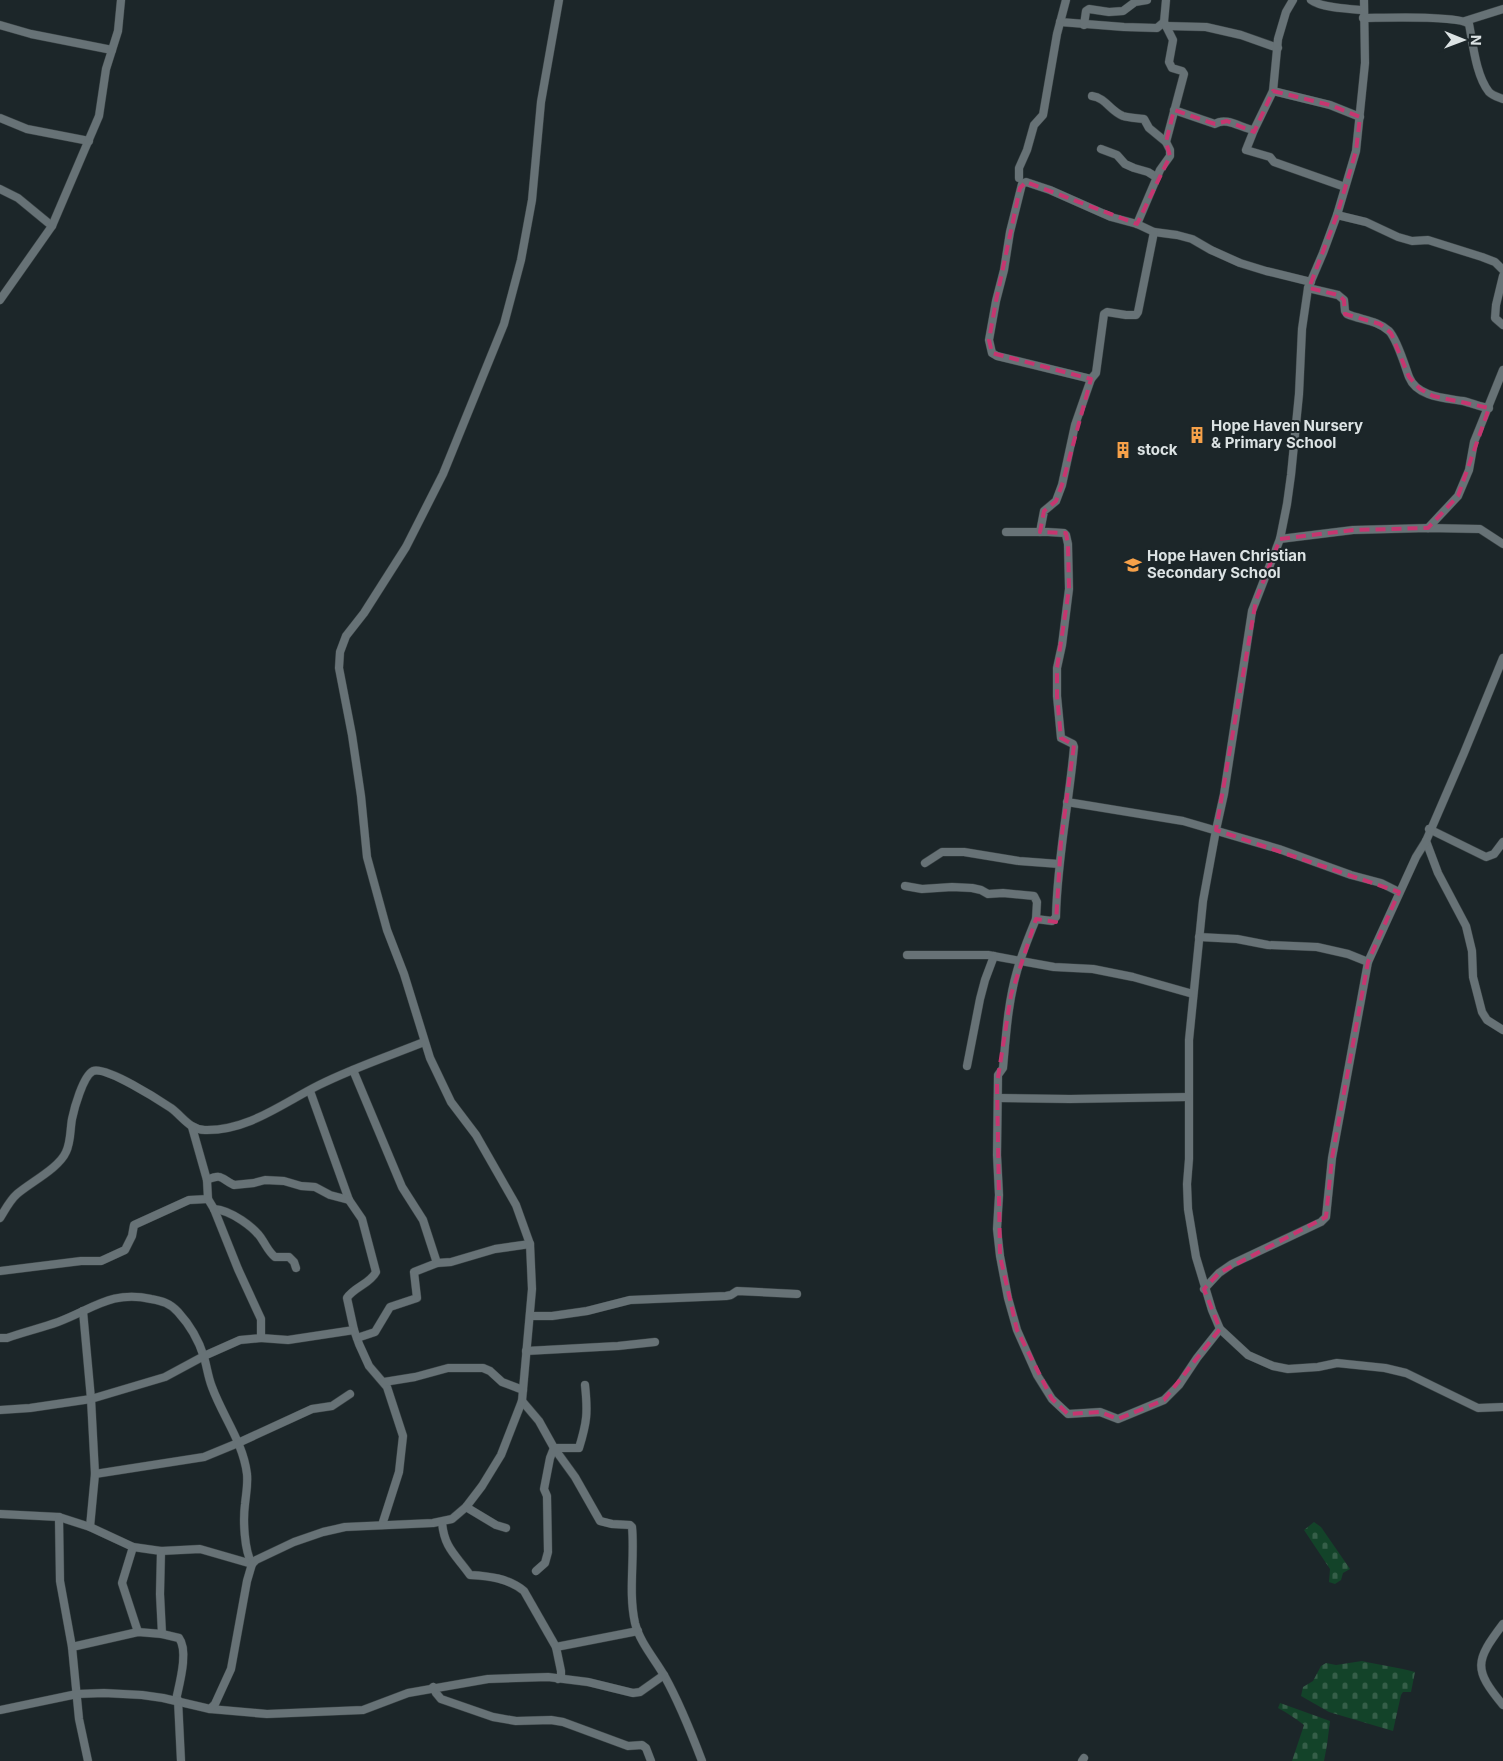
<svg xmlns="http://www.w3.org/2000/svg" width="1503" height="1761" font-family="Inter,sans-serif">
  <style>
    .cemetery { fill: url(#cemetery-stones) }
    .lines { fill: none; stroke-linecap: round; stroke-linejoin: round }
    .minor-casing { stroke: #394244; stroke-width: 9 }
    .minor { stroke: #677276; stroke-width: 8 }
    .marked { fill: none; stroke: #c63670; stroke-width: 4; stroke-dasharray: 10 6; stroke-linejoin: round }
    .labels { text-anchor: middle; stroke-width: 4; stroke-linejoin: round; paint-order: stroke }
    .poi-label { font-size: 15px; font-weight: bold; fill: #dce3e4; stroke: #1c2629; text-anchor: start }
  </style>
  <defs>
    <pattern id="cemetery-stones" width="16" height="16" patternUnits="userSpaceOnUse" patternTransform="scale(1.25)"><rect width="16" height="16" fill="#134329"/><path d="M2 7V4a2 2 0 0 1 4 0v3zM10 15v-3a2 2 0 0 1 4 0v3z" fill="#355e48"/></pattern>
  </defs>
  <rect width="100%" height="100%" fill="#1c2629"/>
  <!-- cemetery -->
  <g class="cemetery">
    <path d="M1314 1522 1321 1527 1350 1569 1343 1573 1341 1580 1335 1584 1329 1582 1330 1569 1304 1530Z"/>
    <path d="M1362 1661C1380 1665 1397 1667 1415 1672L1411 1692H1403L1401 1695 1393 1731 1329 1712 1301 1696 1303 1687 1313 1681 1321 1666 1326 1663 1336 1665Z"/>
    <path d="M1280 1703 1330 1721 1327 1745 1324 1761H1292L1304 1725C1296 1719 1288 1713 1278 1708Z"/>
  </g>
  <g class="lines">
    <!-- minor casing -->
    <g class="minor-casing">
      <g id="minor">
        <path d="M1311 0C1321 8 1350 9 1363 10"/>
        <path d="M1364 0 1365 63 1356 151 1337 215 1323 253 1308 288 1302 329 1299 394 1291 475 1287 504 1280 539 1252 611 1224 794 1216 830 1203 901 1189 1040V1159L1187 1184 1188 1209 1196 1257 1212 1310 1220 1329 1248 1355 1273 1366 1288 1369 1318 1367 1337 1363 1385 1368 1406 1373 1478 1408 1503 1407"/>
        <path d="M1363 18C1382 18 1458 15 1469 24 1473 44 1476 76 1489 92 1493 96 1498 97 1503 99"/>
        <path d="M1465 21 1503 9"/>
        <path d="M1060 22 1124 27 1157 28 1164 22"/>
        <path d="M0 25 31 34 112 50"/>
        <path d="M1084 25 1086 11 1089 9 1109 12 1123 11 1135 2 1147 0"/>
        <path d="M1166 26 1206 27 1241 35 1278 48"/>
        <path d="M1273 91 1330 105 1360 117"/>
        <path d="M1092 96C1106 98 1110 111 1123 116 1129 118 1137 118 1144 119L1149 128 1166 142"/>
        <path d="M1174 110 1215 124C1227 116 1242 129 1254 130L1273 91 1278 39 1286 12 1293 0"/>
        <path d="M0 118 27 129 89 141"/>
        <path d="M1254 130 1246 150 1270 157 1274 162 1345 187"/>
        <path d="M1101 149 1117 155 1125 164 1134 168 1148 172 1156 177"/>
        <path d="M1019 178V168L1027 150 1034 125 1043 115 1057 34 1066 0"/>
        <path d="M0 189 18 198 52 226"/>
        <path d="M1337 215 1366 222 1398 237 1412 241 1428 240 1482 257 1495 262 1503 270"/>
        <path d="M1137 224 1160 170 1170 156V150L1166 142 1184 74 1182 71 1172 68 1169 62 1173 40 1164 22 1166 0"/>
        <path d="M1503 276 1496 305 1495 318 1503 325"/>
        <path d="M1308 288 1338 295 1344 300 1345 311 1347 314C1361 320 1377 320 1389 331 1397 339 1405 366 1409 377 1417 397 1445 398 1463 401 1472 403 1480 407 1489 408"/>
        <path d="M0 300 52 226 99 116 106 69 118 31 121 0"/>
        <path d="M1091 379 997 356 992 353 989 340 996 301 1004 270 1010 232 1022 184 1026 182 1050 190 1111 217 1137 224 1154 232 1177 235 1192 239 1211 250 1240 263 1266 271 1311 282"/>
        <path d="M1428 528 1458 496 1469 470 1474 442 1503 370"/>
        <path d="M1006 532H1048L1064 533 1066 535 1068 544 1069 589 1062 645 1057 668V696L1061 738 1073 744 1074 747C1069 804 1057 860 1056 917L1052 921 1036 919C1029 936 1022 953 1017 971 1008 1002 1006 1035 1003 1068L998 1075 997 1155 999 1195 997 1229 1000 1256 1008 1298 1017 1330 1037 1375 1052 1399 1068 1414 1100 1412 1118 1419 1164 1400 1179 1385 1197 1358 1220 1329"/>
        <path d="M1040 532 1044 511 1056 501 1062 485 1075 425 1091 379 1096 373 1104 314 1107 312 1126 315H1136L1138 312 1154 232"/>
        <path d="M1280 539 1353 530 1428 528 1480 529 1503 544"/>
        <path d="M1067 802 1183 821 1279 849 1351 875 1381 883 1399 892"/>
        <path d="M1429 829 1486 857 1494 854 1503 842"/>
        <path d="M1426 841 1438 873 1466 926 1472 951 1473 977 1482 1012 1487 1020 1503 1030"/>
        <path d="M925 863 942 852H964L1019 861 1059 864"/>
        <path d="M905 886 922 889 952 887 972 888 981 890 988 894 1003 893 1034 896 1037 902 1036 919"/>
        <path d="M1199 937 1237 939 1268 945 1317 947 1348 954 1368 962"/>
        <path d="M907 955H988L1054 967 1093 969 1133 977 1193 994"/>
        <path d="M967 1066 980 999 985 980 994 956"/>
        <path d="M353 1070 402 1187 423 1220 437 1263"/>
        <path d="M310 1091 349 1200 362 1219 376 1272C370 1284 354 1287 347 1298L354 1330 359 1344 369 1366 387 1387 403 1436 399 1472 382 1525"/>
        <path d="M998 1098 1070 1099 1188 1097"/>
        <path d="M207 1180C223 1173 221 1179 234 1185L254 1183 265 1180 284 1181 301 1186 315 1187 330 1195 349 1200"/>
        <path d="M214 1209C230 1210 255 1227 263 1241 267 1247 269 1252 275 1257H289L294 1262 296 1268"/>
        <path d="M0 1218C5 1210 10 1200 17 1194 31 1182 59 1168 66 1152 71 1142 70 1130 72 1119 74 1109 83 1076 93 1071 106 1066 159 1100 171 1108 182 1116 190 1130 205 1130 248 1131 283 1103 319 1085 353 1068 389 1056 424 1042"/>
        <path d="M0 1271 81 1261H101L125 1250 132 1236 134 1225 189 1200 208 1199"/>
        <path d="M1204 1289 1219 1273 1232 1264 1321 1222 1326 1217 1332 1158 1368 962 1416 857 1426 841 1464 753 1503 658"/>
        <path d="M83 1311 91 1399 95 1474 90 1527"/>
        <path d="M530 1316H552L587 1311 630 1300 726 1296 731 1295 737 1291 797 1294"/>
        <path d="M0 1338H7C24 1332 41 1328 58 1322 93 1309 112 1290 151 1299 162 1301 170 1303 178 1312 189 1324 199 1341 204 1357 207 1367 208 1377 212 1387 223 1417 243 1442 247 1474 248 1485 246 1494 245 1504 243 1520 244 1550 252 1564"/>
        <path d="M261 1338 288 1340 354 1330"/>
        <path d="M357 1338 375 1332 390 1307 417 1298 414 1272 437 1263 451 1262 495 1249 530 1244"/>
        <path d="M526 1351 618 1346 655 1342"/>
        <path d="M384 1382 415 1377 448 1368H483L490 1371 502 1382 523 1390"/>
        <path d="M522 1401 539 1421 554 1448 575 1477 600 1521 612 1524 630 1525 632 1527C635 1558 628 1592 635 1623 640 1643 655 1659 665 1677 680 1704 691 1732 702 1761"/>
        <path d="M0 1410 30 1408 91 1399 165 1377 204 1356 240 1340 261 1338V1319L238 1269 214 1209 208 1199 207 1180 192 1127"/>
        <path d="M95 1474 204 1457 238 1443 312 1409 332 1406 350 1394"/>
        <path d="M466 1507 496 1525 506 1528"/>
        <path d="M0 1514 59 1517 90 1527 133 1547 161 1551 200 1549 252 1564"/>
        <path d="M59 1517 60 1581 72 1647 79 1719 88 1761"/>
        <path d="M442 1522C444 1548 456 1555 470 1575 489 1576 508 1578 524 1591L556 1647 561 1671V1676L558 1679"/>
        <path d="M133 1547 122 1583 138 1632"/>
        <path d="M536 1571 545 1563 548 1552 547 1496 544 1489 550 1458 554 1448H579C587 1422 588 1413 585 1385"/>
        <path d="M1503 1624C1475 1661 1473 1669 1503 1705"/>
        <path d="M162 1634 179 1638C189 1651 179 1685 176 1700"/>
        <path d="M72 1647 138 1632 162 1634 160 1594 161 1551"/>
        <path d="M556 1647 638 1631"/>
        <path d="M433 1687 436 1693 441 1699 493 1717 516 1721 551 1720 563 1722 628 1746 642 1745 646 1748 651 1761"/>
        <path d="M178 1700 181 1761"/>
        <path d="M210 1709 267 1714 363 1710 408 1693 488 1679 548 1677 588 1682 633 1693 640 1692 664 1675"/>
        <path d="M0 1710 77 1694 104 1693 142 1695 163 1698 210 1709 215 1704 231 1669 247 1581 252 1564 256 1560 294 1542 323 1532 345 1527 433 1523 452 1519 466 1507 482 1486 501 1455 522 1401 532 1289 530 1244 516 1205 476 1135 451 1102 430 1058 404 974 387 930 367 857 361 796 352 735 339 668 340 652 346 636 364 613 406 547 443 474 504 324 521 260 532 200 541 102 559 0"/>
        <path d="M1082 1761 1084 1758"/>
      </g>
    </g>
    <!-- minor -->
    <use href="#minor" class="minor"/>
  </g>
  <!-- marked area -->
  <path class="marked" d="M1273 91 1330 105 1360 117 1356 151 1337 215 1309 288 1338 295 1344 300 1345 314 1380 324 1391 333 1409 377 1420 389 1433 396 1489 408 1458 496 1428 528 1353 530 1280 539 1256 600 1216 830 1399 892 1368 962 1332 1158 1326 1217 1219 1273 1204 1289 1220 1329 1164 1400 1118 1419 1100 1412 1068 1414 1052 1399 1017 1330 1000 1256 997 1084 1011 995 1036 919 1056 922 1061 841 1074 745 1061 738 1057 696V668L1069 589 1068 544 1066 533 1040 532 1044 511 1056 501 1062 485 1091 379 992 353 989 340 996 301 1020 188 1026 182 1137 224 1170 156 1166 142 1174 110 1215 124 1227 121 1254 132Z"/>
  <!-- icons -->
  <defs>
    <g id="building-bare" transform="scale(1.35)"><path d="M-4-6H4V6H1V3H-1V6H-4ZM-2.5-4.3h1.7v1.8h-1.7ZM.8-4.3h1.7v1.8H.8ZM-2.5-1h1.7V.8h-1.7ZM.8-1h1.7V.8H.8Z" fill="#f7a149" stroke="#1c2629" stroke-width="2.5" paint-order="stroke"/></g>
    <g id="school-bare" transform="scale(1.35)"><path d="M0-5L7-2L0 1L-7-2ZM-4 1L0 2.5L4 1V4Q0 6-4 4Z" fill="#f7a149" stroke="#1c2629" stroke-width="2.5" paint-order="stroke"/></g>
  </defs>
  <g fill-rule="evenodd">
    <use href="#building-bare" x="1197" y="435"/>
    <use href="#building-bare" x="1123" y="450"/>
    <use href="#school-bare" x="1133" y="565"/>
  </g>
  <g class="labels">
    <!-- poi labels -->
    <g class="poi-label">
      <text x="1211" y="431">Hope Haven Nursery<tspan x="1211" dy="17">&amp; Primary School</tspan></text>
      <text x="1137" y="455">stock</text>
      <text x="1147" y="561">Hope Haven Christian<tspan x="1147" dy="17">Secondary School</tspan></text>
    </g>
  </g>
  <!-- north arrow -->
  <g transform="translate(1463 40) rotate(91)" stroke="#1c2629" stroke-width="4" paint-order="stroke">
  <path d="M0-4L9 19L0 12L-9 19Z" fill="#dce3e4"/>
  <text y="-8" font-size="14" font-weight="bold" text-anchor="middle" fill="#dce3e4">N</text>
  </g>
</svg>
